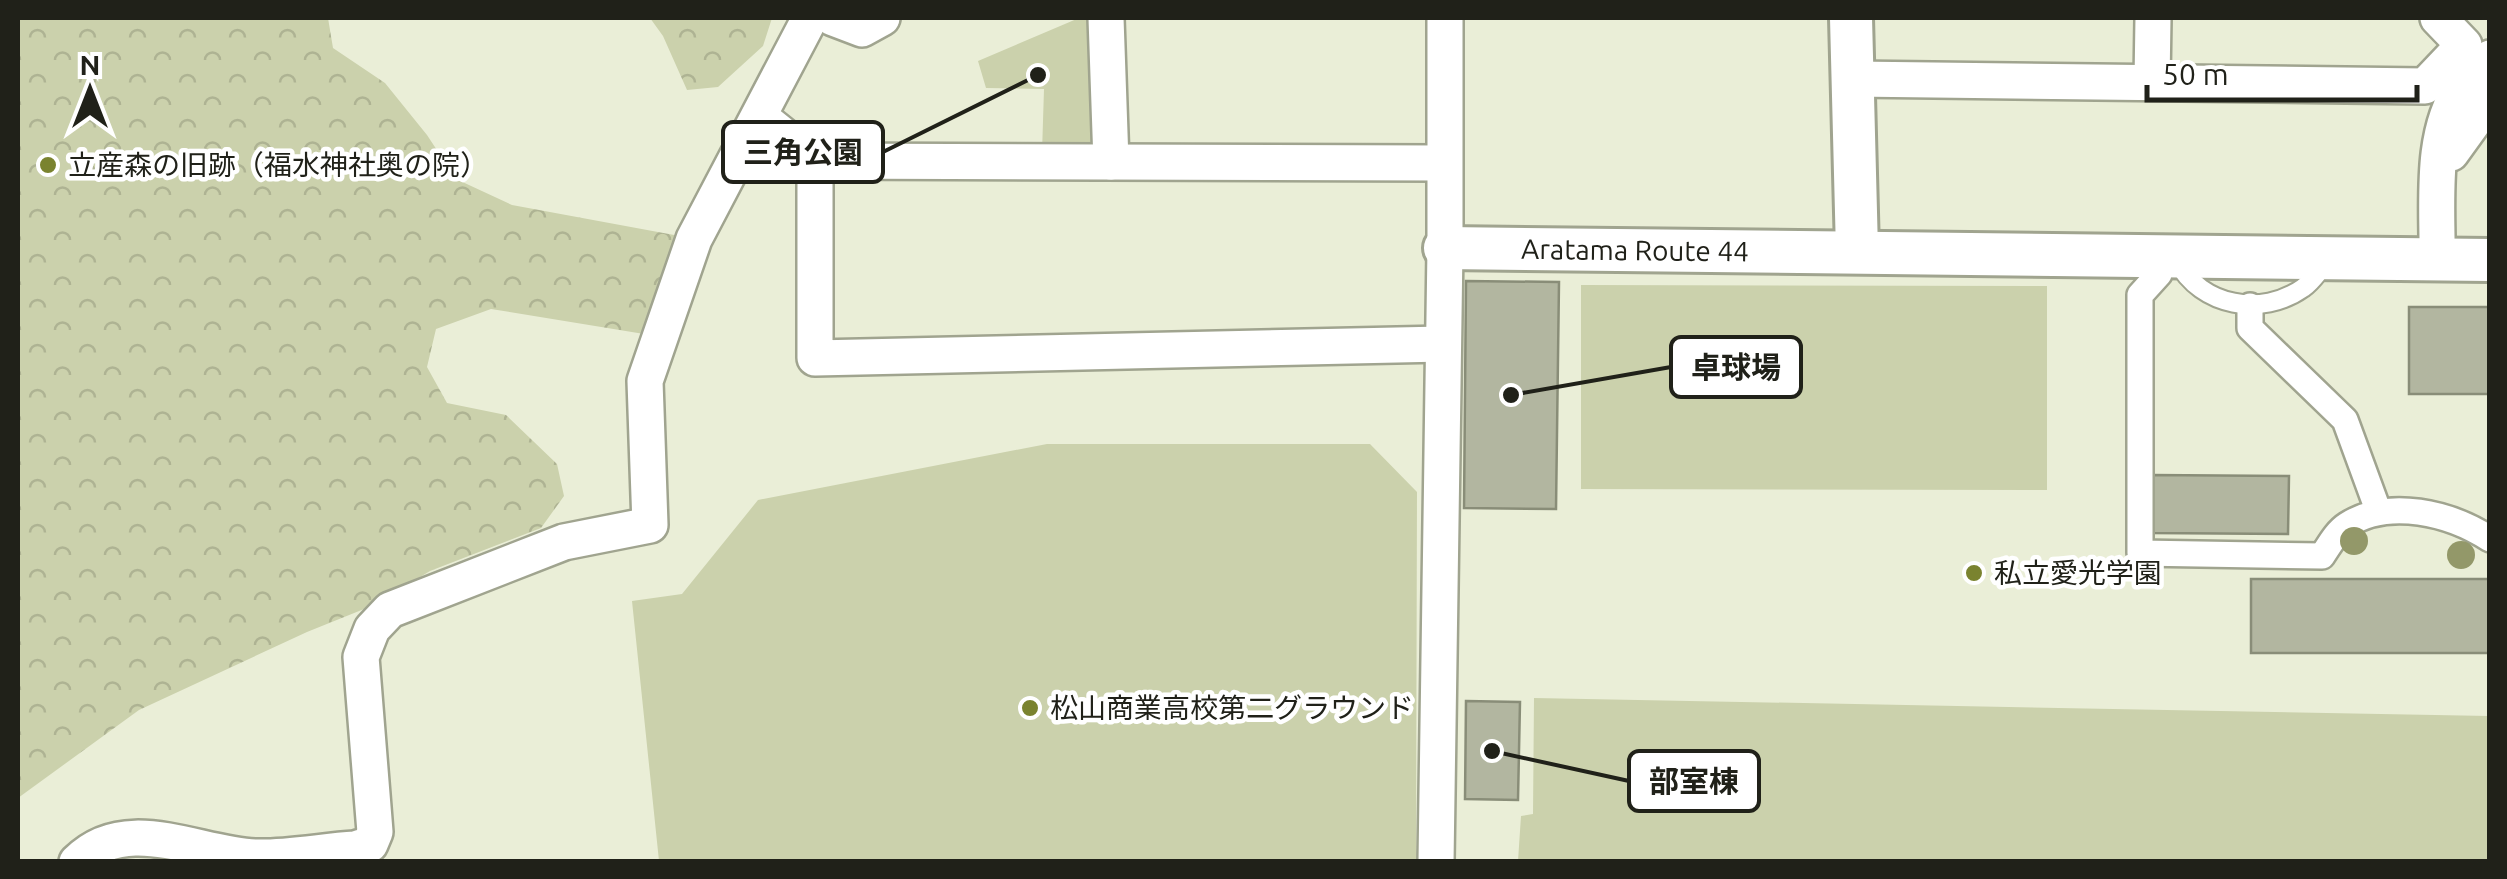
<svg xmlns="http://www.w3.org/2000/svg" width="2507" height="879" font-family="Ubuntu,'Noto Sans JP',sans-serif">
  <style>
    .forest { fill: url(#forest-crowns) }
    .park { fill: #cbd1ac }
    .building { fill: #b2b6a0; stroke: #898d78; stroke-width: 2.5 }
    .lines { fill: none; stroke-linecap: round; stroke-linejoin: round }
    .service-casing { stroke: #a0a48f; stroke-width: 22 }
    .pedestrian-casing { stroke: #a0a48f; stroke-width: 30 }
    .minor-casing { stroke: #a0a48f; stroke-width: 40 }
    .tertiary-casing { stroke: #a0a48f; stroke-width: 48 }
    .service { stroke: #fff; stroke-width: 18 }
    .pedestrian { stroke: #fff; stroke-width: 25 }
    .minor { stroke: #fff; stroke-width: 35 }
    .tertiary { stroke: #fff; stroke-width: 42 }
    .tree { fill: #939869 }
    .poi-dot { fill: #7a832f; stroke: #fff; stroke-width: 4 }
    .labels { text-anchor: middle; stroke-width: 9; stroke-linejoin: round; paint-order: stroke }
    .poi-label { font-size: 28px; fill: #202119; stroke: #fff; text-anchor: start }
    .street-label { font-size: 28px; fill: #202119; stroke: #fff }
    .leader { fill: none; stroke: #202119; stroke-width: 4 }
    .callout-dot { fill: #202119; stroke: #fff; stroke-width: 4 }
    .callout { fill: #fff; stroke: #202119; stroke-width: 4 }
    .callout-label { font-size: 30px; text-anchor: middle; font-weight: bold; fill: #202119 }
  </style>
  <defs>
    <pattern id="forest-crowns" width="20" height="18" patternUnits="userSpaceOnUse" patternTransform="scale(2.5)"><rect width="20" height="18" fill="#cbd1ac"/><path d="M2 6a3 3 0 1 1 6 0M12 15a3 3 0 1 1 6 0" fill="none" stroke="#aeb393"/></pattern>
  </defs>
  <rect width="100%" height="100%" fill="#eaeed7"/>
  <!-- forest -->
  <g class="forest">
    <path d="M18 18H328L333 48 385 83 427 135 456 179 512 205 685 237 644 334 491 309 436 329 427 367 447 403 506 415 557 464 564 496 541 528 430 571 374 605 307 632 139 710 18 798Z"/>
    <path d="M650 18H772L763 46 718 87 687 90 663 36Z"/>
  </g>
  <!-- park -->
  <g class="park">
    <path d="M1079 18H1093L1097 156 1042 153 1044 89 986 88 978 61Z"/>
    <path d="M1581 285 2047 286V490L1581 489Z"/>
    <path d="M1047 444H1370L1417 492 1416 861H659L632 601 682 594 758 500Z"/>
    <path d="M1534 698 2489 716V861H1518L1521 816 1533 814Z"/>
  </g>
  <!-- building -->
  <g class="building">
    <path d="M1466 281 1559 282 1556 509 1464 508Z"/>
    <rect x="2409" y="307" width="81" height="87"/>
    <path d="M2151 475 2289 476 2288 534 2151 533Z"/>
    <rect x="2251" y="579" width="239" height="74"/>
    <path d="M1466 701 1520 702 1518 800 1465 799Z"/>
  </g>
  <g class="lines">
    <!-- service casing -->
    <g class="service-casing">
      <path id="service" d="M2177 261C2201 307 2262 317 2303 288 2312 282 2318 272 2325 264"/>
    </g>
    <!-- pedestrian casing -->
    <g class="pedestrian-casing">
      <g id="pedestrian">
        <path d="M2159 255V274L2140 295V553L2322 556C2329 546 2336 532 2347 525 2389 498 2450 513 2490 539"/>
        <path d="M2250 306V328L2345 420 2378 510"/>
      </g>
    </g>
    <!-- minor casing -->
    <g class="minor-casing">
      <g id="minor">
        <path d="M833 18 862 29 882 18"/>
        <path d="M1106 18 1111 162"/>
        <path d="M1853 79 2425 86 2464 45 2438 18"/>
        <path d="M2152 82 2153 18"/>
        <path d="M760 117 815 161 1442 163"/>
        <path d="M2451 153 2490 99"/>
        <path d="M815 161V358L1443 344"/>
        <path d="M2437 259C2438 205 2429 134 2462 87 2469 77 2481 68 2490 58"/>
        <path d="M77 862C126 813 196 854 255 857 287 858 322 851 355 849L370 844 375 832 361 657 372 629 390 610 564 542 650 525 645 381 694 239 810 18"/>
        <path d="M1436 862 1445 248V18"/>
      </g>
    </g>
    <!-- tertiary casing -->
    <g class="tertiary-casing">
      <g id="tertiary">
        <path d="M1851 18 1857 251"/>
        <path id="s1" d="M1445 248 2490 260"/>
      </g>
    </g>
    <!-- service -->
    <use href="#service" class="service"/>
    <!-- pedestrian -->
    <use href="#pedestrian" class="pedestrian"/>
    <!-- minor -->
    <use href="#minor" class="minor"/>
    <!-- tertiary -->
    <use href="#tertiary" class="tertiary"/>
  </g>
  <!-- trees -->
  <g class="tree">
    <circle cx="2354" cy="541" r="14"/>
    <circle cx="2461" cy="555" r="14"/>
  </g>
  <!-- markers -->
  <g class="poi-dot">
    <circle cx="48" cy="165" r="10"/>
    <circle cx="1974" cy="573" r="10"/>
    <circle cx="1030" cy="708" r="10"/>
  </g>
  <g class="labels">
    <!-- poi labels -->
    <g class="poi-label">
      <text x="68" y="175">立産森の旧跡（福水神社奥の院）</text>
      <text x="1994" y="583">私立愛光学園</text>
      <text x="1050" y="718">松山商業高校第二グラウンド</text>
    </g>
    <!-- street labels -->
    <g class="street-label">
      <text dy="10" stroke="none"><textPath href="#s1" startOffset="190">Aratama Route 44</textPath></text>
    </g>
  </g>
  <!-- callouts -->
  <path class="leader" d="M1038 75L883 152M1511 395L1671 367M1492 751L1629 781"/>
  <g class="callout-dot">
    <circle cx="1038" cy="75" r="10"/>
    <circle cx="1511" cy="395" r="10"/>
    <circle cx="1492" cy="751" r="10"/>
  </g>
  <g class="callout">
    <rect x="723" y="122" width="160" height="60" rx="10"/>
    <rect x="1671" y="337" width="130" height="60" rx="10"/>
    <rect x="1629" y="751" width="130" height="60" rx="10"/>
  </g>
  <g class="callout-label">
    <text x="803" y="163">三角公園</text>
    <text x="1736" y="378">卓球場</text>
    <text x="1694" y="792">部室棟</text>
  </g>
  <!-- border -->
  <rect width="2507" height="879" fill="none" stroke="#202119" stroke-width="40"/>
  <!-- north arrow -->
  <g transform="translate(90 90)" stroke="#ffffff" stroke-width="8" paint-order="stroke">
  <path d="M0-8L18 38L0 25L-18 38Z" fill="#202119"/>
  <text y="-15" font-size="28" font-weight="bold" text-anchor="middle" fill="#202119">N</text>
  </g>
  <!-- scale -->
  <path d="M2147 85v15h270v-15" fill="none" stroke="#202119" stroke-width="5"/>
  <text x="2162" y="85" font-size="30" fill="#202119" stroke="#ffffff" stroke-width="8" paint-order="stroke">50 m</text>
</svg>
